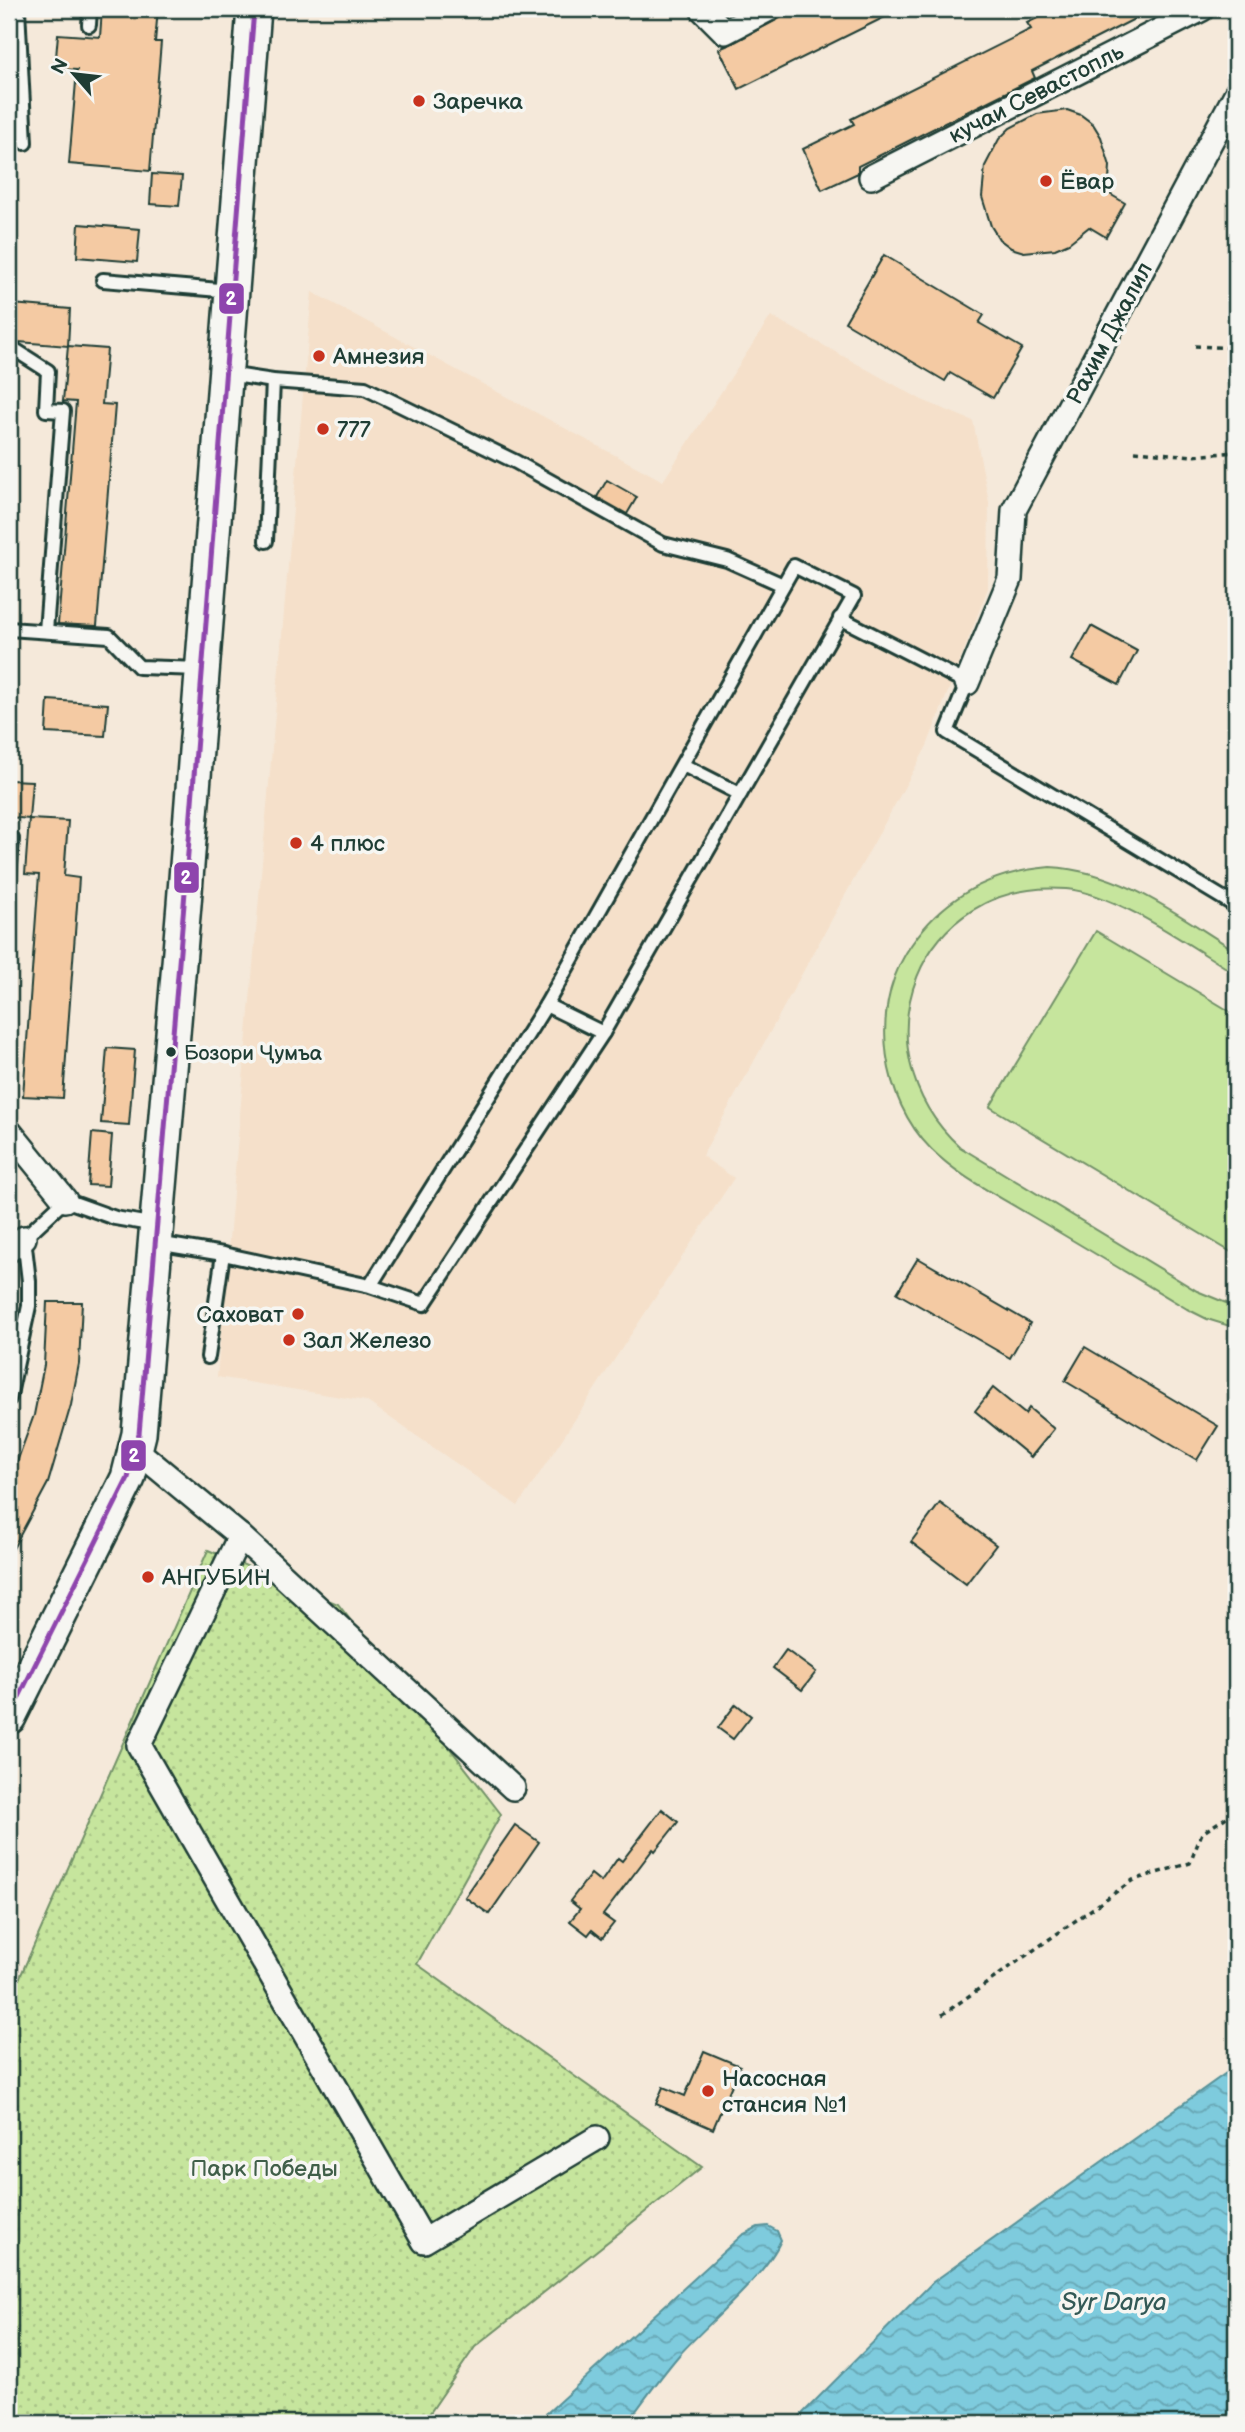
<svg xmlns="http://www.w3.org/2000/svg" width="1245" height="2432" font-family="'Balsamiq Sans',sans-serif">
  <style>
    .built { fill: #f5e0ca }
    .grass { fill: url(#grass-dots); stroke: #729168; stroke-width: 2 }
    .pitch { fill: #c6e59d; stroke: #729168; stroke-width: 2 }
    .water { fill: url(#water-waves); stroke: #589299; stroke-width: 2 }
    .building { fill: #f4caa3; stroke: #1f3d34; stroke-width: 2 }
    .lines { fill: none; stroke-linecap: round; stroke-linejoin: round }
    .service-casing { stroke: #1f3d34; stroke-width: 18 }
    .minor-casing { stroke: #1f3d34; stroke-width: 28 }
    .secondary-casing { stroke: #1f3d34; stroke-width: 38 }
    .path { stroke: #1f3d34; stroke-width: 3.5; stroke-dasharray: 5 5; stroke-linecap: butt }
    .service { stroke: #f6f6f2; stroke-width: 12 }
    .minor { stroke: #f6f6f2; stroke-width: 23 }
    .secondary { stroke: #f6f6f2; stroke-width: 33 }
    .bus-1-casing { stroke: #f6f6f2; stroke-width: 10 }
    .bus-1 { stroke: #8e44ad; stroke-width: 5 }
    .poi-dot { fill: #c8321e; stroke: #f6f6f2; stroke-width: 2.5 }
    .bus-dot { fill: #1f3d34; stroke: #f6f6f2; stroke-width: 2.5 }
    .labels { text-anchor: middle; stroke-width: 7; stroke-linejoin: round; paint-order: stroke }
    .bus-label { font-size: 21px; fill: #1f3d34; stroke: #f6f6f2; text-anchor: start }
    .street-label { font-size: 23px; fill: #1f3d34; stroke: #f6f6f2 }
    .poi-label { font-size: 23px; fill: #1f3d34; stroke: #f6f6f2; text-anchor: start }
    .park-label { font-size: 23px; fill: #405f49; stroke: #f6f6f2 }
    .water-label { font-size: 24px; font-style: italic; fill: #325956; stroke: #f6f6f2 }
    .line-badge { stroke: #f6f6f2; stroke-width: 2.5 }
    .badge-label { font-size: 19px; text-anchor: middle; font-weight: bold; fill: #fff }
  </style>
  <defs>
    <pattern id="grass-dots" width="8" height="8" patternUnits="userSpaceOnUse" patternTransform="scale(1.75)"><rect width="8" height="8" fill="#c6e59d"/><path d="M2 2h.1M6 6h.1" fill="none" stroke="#aac588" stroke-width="1.8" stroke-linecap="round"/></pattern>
    <pattern id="water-waves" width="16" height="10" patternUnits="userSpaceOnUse" patternTransform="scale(1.75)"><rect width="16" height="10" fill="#7ecbdd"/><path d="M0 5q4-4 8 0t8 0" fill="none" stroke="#67a6b4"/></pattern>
  </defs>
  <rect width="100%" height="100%" fill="#f5e9da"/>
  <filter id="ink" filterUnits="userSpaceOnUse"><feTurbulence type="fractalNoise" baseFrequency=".0143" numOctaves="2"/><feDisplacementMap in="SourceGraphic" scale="14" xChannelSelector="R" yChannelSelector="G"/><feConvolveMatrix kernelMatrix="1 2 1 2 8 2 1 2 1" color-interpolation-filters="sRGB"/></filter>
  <g filter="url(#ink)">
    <!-- built -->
    <path class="built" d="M312 292 663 481 771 316 922 400 973 421 989 502 988 588 927 746 702 1156 734 1178 518 1506 366 1401 217 1377Z"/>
    <!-- grass -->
    <path class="grass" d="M208 1550 338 1604 501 1814 417 1964 702 2167 475 2347 423 2423H9V2002Z"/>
    <!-- pitch -->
    <g class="pitch">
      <path d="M1050 867C1122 871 1176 914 1236 951V974C1191 947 1117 893 1066 889 919 877 852 1048 960 1147L1197 1291 1236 1307V1328L1207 1319 1187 1309C1134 1277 1081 1245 1028 1214 995 1194 959 1177 931 1149 882 1099 870 1013 906 953 939 899 988 872 1050 867Z"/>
      <path d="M1096 931 1236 1015V1255L990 1107Z"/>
    </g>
    <!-- water -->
    <g class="water">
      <path d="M1236 2066V2423H793L933 2282Z"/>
      <path d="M768 2226 777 2231 781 2240C765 2277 708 2323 680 2354 661 2376 644 2400 627 2423H536L742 2235 758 2227Z"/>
    </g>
    <!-- building -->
    <g class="building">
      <path d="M102 9H158L155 42H161L150 171 69 164 77 70 55 69 58 34 100 37Z"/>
      <path d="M797 9H901L739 89 719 49 731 44Z"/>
      <path d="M1056 9H1154L1032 71 1035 78 858 166V173L822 190 803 149 854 124 851 119 1031 29 1027 23Z"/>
      <path d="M1067 110 1081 115 1093 124 1101 137 1110 166 1108 193 1125 203 1106 237 1089 227 1069 243 1055 249 1024 252 1011 248 999 239 991 226 982 197 985 166 999 139 1010 128 1037 114Z"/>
      <path d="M152 174 182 176 179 206 150 204Z"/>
      <path d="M79 224 140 229 137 262 77 257Z"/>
      <path d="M884 255 984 315 979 323 1022 348 993 398 950 373 945 381 845 322Z"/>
      <path d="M12 304 70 309 68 346 19 342 9 337Z"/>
      <path d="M68 346 107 349 102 404 115 405 97 626 58 624 76 402 63 401Z"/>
      <path d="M607 480 637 497 627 514 597 497Z"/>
      <path d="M1091 626 1137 651 1119 685 1072 660Z"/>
      <path d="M48 700 108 704 105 736 46 733Z"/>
      <path d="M9 780 32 781 29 819 9 817Z"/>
      <path d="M29 819 68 821 64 876 79 878 63 1098 23 1096 39 875 25 874Z"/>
      <path d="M107 1048 135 1050 129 1125 101 1123Z"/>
      <path d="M92 1133 112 1135 108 1186 88 1185Z"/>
      <path d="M918 1258 1030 1323 1010 1358 897 1293Z"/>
      <path d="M47 1302H82L79 1364 71 1405 48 1483 9 1556V1484L34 1415 44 1365Z"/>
      <path d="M1085 1347 1218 1426 1197 1460 1065 1381Z"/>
      <path d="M993 1388 1025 1414 1029 1408 1054 1429 1031 1457 975 1411Z"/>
      <path d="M940 1503 996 1545 966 1584 911 1542Z"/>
      <path d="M786 1650 816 1672 802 1690 773 1668Z"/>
      <path d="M736 1704 751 1716 733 1739 718 1728Z"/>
      <path d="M662 1809 678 1822 655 1851 653 1849 603 1915 614 1923 602 1938 592 1930 588 1935 570 1921 580 1909 570 1901 591 1874 601 1882 618 1858 622 1861Z"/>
      <path d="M515 1825 539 1842 489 1914 465 1897Z"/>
      <path d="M704 2051 740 2066 713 2129 656 2104 663 2087 685 2096Z"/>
    </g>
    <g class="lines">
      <!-- service casing -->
      <g class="service-casing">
        <g id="service">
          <path d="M18 9 25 143"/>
          <path d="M89 25 90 9"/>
          <path d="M103 280 231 291"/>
          <path d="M9 346 48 371 46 410 63 411 46 631"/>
          <path d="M228 374 273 381 365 388 516 462 663 544 727 560 783 585"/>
          <path d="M266 541 273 381"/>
          <path d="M840 618 967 683 947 732 1236 906"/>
          <path d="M9 629 109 636 139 667 201 669"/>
          <path d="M683 765 740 794"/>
          <path d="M9 838 12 839 9 879"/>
          <path d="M546 1005 603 1033"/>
          <path d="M157 1243 223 1254 370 1286 546 1005 794 566 854 596 603 1033 424 1304 370 1286"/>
          <path d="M208 1357 223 1254"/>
          <path d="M9 1399 29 1306V1281L24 1238 65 1200 115 1218 156 1225"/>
        </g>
      </g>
      <!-- minor casing -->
      <g class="minor-casing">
        <g id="minor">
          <path d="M702 9 725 32 769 9"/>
          <path d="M871 177 1202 9"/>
          <path d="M967 683 1010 579 1014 510 1236 94"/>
          <path d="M9 1131 65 1200"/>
          <path d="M9 1250 24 1238"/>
          <path d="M135 1449 240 1536 139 1745 424 2241 597 2138"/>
          <path d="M240 1536 513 1788"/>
        </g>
      </g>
      <!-- secondary casing -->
      <g class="secondary-casing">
        <path id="secondary" d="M9 1717 128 1478 139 1434 184 904 254 9"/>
      </g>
      <!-- path -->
      <g class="path">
        <path d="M1195 346 1236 348"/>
        <path d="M1135 451 1193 456 1236 452"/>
        <path d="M942 2015 1133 1880 1190 1863 1202 1833 1230 1815 1236 1805"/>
      </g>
      <!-- service -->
      <use href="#service" class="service"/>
      <!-- minor -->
      <use href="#minor" class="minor"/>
      <!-- secondary -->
      <use href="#secondary" class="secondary"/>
      <!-- bus-1 casing -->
      <g class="bus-1-casing">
        <path id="bus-1" d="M9 1717 128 1478 139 1434 184 904 254 9"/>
      </g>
      <!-- bus-1 -->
      <use href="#bus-1" class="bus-1"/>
    </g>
  </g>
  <!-- markers -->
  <g class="poi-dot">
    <circle cx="419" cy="101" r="7"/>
    <circle cx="1046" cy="181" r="7"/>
    <circle cx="319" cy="356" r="7"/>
    <circle cx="323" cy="429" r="7"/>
    <circle cx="296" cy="843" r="7"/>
    <circle cx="298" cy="1314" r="7"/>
    <circle cx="289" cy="1340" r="7"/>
    <circle cx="148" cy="1577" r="7"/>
    <circle cx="708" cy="2091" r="7"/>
  </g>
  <circle class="bus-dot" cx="171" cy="1052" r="6"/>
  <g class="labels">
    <!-- bus labels -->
    <g class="bus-label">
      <text x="184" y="1060">Бозори Ҷумъа</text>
    </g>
    <!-- street labels -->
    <g class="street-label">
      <text transform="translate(1036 93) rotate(-27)" y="8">кучаи Севастопль</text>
      <text transform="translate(1109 333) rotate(-62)" y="8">Рахим Джалил</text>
    </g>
    <!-- poi labels -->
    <g class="poi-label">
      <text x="433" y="109">Заречка</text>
      <text x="1060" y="189">Ёвар</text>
      <text x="333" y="364">Амнезия</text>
      <text x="337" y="437">777</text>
      <text x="310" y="851">4 плюс</text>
      <text x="284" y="1322" text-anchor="end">Саховат</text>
      <text x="303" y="1348">Зал Железо</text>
      <text x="162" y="1585">АНГУБИН</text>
      <text x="722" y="2086">Насосная<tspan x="722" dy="26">стансия №1</tspan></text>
    </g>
    <!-- park labels -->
    <g class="park-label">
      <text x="264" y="2176">Парк Победы</text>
    </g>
    <!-- water labels -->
    <g class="water-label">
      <text x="1114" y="2310">Syr Darya</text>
    </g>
  </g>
  <g class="line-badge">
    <rect x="218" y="282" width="27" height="33" rx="7" fill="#8e44ad"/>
    <rect x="173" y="861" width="27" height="33" rx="7" fill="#8e44ad"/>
    <rect x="120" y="1439" width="27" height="33" rx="7" fill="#8e44ad"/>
  </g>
  <g class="badge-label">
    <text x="231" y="305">2</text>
    <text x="186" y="884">2</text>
    <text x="134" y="1462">2</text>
  </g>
  <!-- margin -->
  <rect width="1245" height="2432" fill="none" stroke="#f6f6f2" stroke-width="35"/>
  <rect x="18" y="18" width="1210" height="2397" fill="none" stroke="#1f3d34" stroke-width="2.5" filter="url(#ink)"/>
  <!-- north arrow -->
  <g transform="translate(74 74) rotate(298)" stroke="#f6f6f2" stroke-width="5" paint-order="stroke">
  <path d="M0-5L12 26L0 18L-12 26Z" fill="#1f3d34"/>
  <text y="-10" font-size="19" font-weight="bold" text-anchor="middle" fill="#1f3d34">N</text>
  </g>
</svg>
